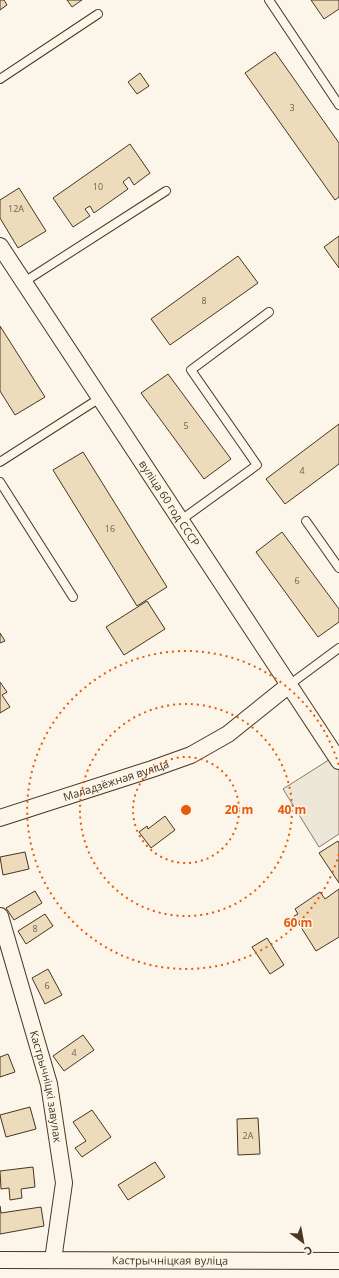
<svg xmlns="http://www.w3.org/2000/svg" width="339" height="1278" font-family="'Open Sans',sans-serif">
  <style>
    .parking { fill: #ede7d9; stroke: #887966 }
    .building { fill: #ecdcbc; stroke: #4a3520 }
    .lines { fill: none; stroke-linecap: round; stroke-linejoin: round }
    .lane-casing { stroke: #4a3520; stroke-width: 10 }
    .street-casing { stroke: #4a3520; stroke-width: 18 }
    .lane { stroke: #fbf6e9; stroke-width: 8 }
    .street { stroke: #fbf6e9; stroke-width: 16 }
    .ring { fill: none; stroke: #e8590c; stroke-width: 2; stroke-dasharray: 2 4 }
    .labels { text-anchor: middle; stroke-width: 3; stroke-linejoin: round; paint-order: stroke }
    .number-label { font-size: 9px; fill: #725f47 }
    .street-label { font-size: 11px; fill: #4a3520; stroke: #fbf6e9 }
    .centre { fill: #e8590c; stroke: #fbf6e9; stroke-width: 2 }
    .ring-label { font-size: 12px; text-anchor: middle; font-weight: bold; fill: #e8590c; stroke: #fbf6e9; stroke-width: 3; stroke-linejoin: round; paint-order: stroke }
  </style>
  <rect width="100%" height="100%" fill="#fbf6e9"/>
  <!-- parking -->
  <path class="parking" d="M335 756 339 761V834L319 847 283 789Z"/>
  <!-- building -->
  <g class="building">
    <path d="M0 0H4L7 5 0 10Z"/>
    <path d="M67 0H82L72 7Z"/>
    <path d="M311 0H339V9L324 19Z"/>
    <path d="M275 52 339 143V197L335 200 245 73Z"/>
    <path d="M140 73 149 86 137 94 128 82Z"/>
    <path d="M130 144 150 173 134 185 129 177 123 182 128 189 94 213 90 206 85 209 90 216 73 227 53 198Z"/>
    <path d="M19 188 46 231 18 248 0 218V200Z"/>
    <path d="M339 236V268L324 247Z"/>
    <path d="M238 256 258 283 170 345 151 319Z"/>
    <path d="M0 326 45 397 15 415 0 391Z"/>
    <path d="M168 374 231 459 204 479 141 393Z"/>
    <path d="M339 424V464L285 504 266 479Z"/>
    <path d="M83 452 167 587 137 606 53 470Z"/>
    <path d="M282 532 339 609V622L318 637 256 552Z"/>
    <path d="M147 601 165 629 124 655 106 627Z"/>
    <path d="M0 633 5 641 0 643Z"/>
    <path d="M0 682 7 692 2 695 10 707 0 713Z"/>
    <path d="M165 816 175 830 151 848 139 832 147 826 148 829Z"/>
    <path d="M338 841 339 843V883L319 853Z"/>
    <path d="M25 852 29 869 3 875 0 857Z"/>
    <path d="M339 889V937L316 951 294 916 298 914 295 909 320 892 325 899Z"/>
    <path d="M35 891 42 903 14 920 6 908Z"/>
    <path d="M45 914 53 926 26 944 18 931Z"/>
    <path d="M267 938 284 965 270 974 252 947Z"/>
    <path d="M48 969 62 995 45 1004 32 978Z"/>
    <path d="M83 1035 94 1050 64 1071 53 1056Z"/>
    <path d="M8 1054 15 1072 0 1077V1057Z"/>
    <path d="M30 1107 36 1129 6 1137 0 1115Z"/>
    <path d="M92 1110 111 1137 82 1157 75 1148 86 1141 73 1122Z"/>
    <path d="M258 1118 260 1154 238 1155 237 1119Z"/>
    <path d="M155 1162 165 1177 128 1200 118 1185Z"/>
    <path d="M33 1167 35 1187 21 1189 22 1198 10 1200 9 1188 1 1189 0 1171Z"/>
    <path d="M0 1206 1 1213 41 1207 44 1226 0 1234Z"/>
  </g>
  <g class="lines">
    <!-- lane casing -->
    <g class="lane-casing">
      <g id="lane">
        <path d="M269 0 339 105"/>
        <path d="M0 79 98 14"/>
        <path d="M24 282 166 191"/>
        <path d="M0 462 100 398"/>
        <path d="M0 482 73 597"/>
        <path d="M181 520 257 465 191 370 269 312"/>
        <path d="M306 521 339 568"/>
        <path d="M289 685 339 648"/>
      </g>
    </g>
    <!-- street casing -->
    <g class="street-casing">
      <g id="street">
        <path id="s1" d="M0 246 339 761"/>
        <path id="s2" d="M0 818 152 769 191 755 228 734 289 685"/>
        <path id="s3" d="M0 916 49 1084 64 1183 53 1260"/>
        <path id="s4" d="M0 1260 339 1261"/>
      </g>
    </g>
    <!-- lane -->
    <use href="#lane" class="lane"/>
    <!-- street -->
    <use href="#street" class="street"/>
  </g>
  <!-- distance rings -->
  <g class="ring">
    <circle cx="186" cy="810" r="53"/>
    <circle cx="186" cy="810" r="106"/>
    <path d="M339 854A159 159 0 1 1 339 766"/>
  </g>
  <g class="labels">
    <!-- number labels -->
    <g class="number-label">
      <text x="292" y="111">3</text>
      <text x="98" y="190">10</text>
      <text x="16" y="212">12А</text>
      <text x="204" y="304">8</text>
      <text x="186" y="429">5</text>
      <text x="302" y="474">4</text>
      <text x="110" y="532">16</text>
      <text x="297" y="584">6</text>
      <text x="35" y="932">8</text>
      <text x="47" y="989">6</text>
      <text x="74" y="1056">4</text>
      <text x="248" y="1139">2А</text>
    </g>
    <!-- street labels -->
    <g class="street-label">
      <text dy="4" stroke="none"><textPath href="#s1" startOffset="308">вуліца 60 год СССР</textPath></text>
      <text dy="4" stroke="none"><textPath href="#s2" startOffset="122">Маладзёжная вуліца</textPath></text>
      <text dy="4" stroke="none"><textPath href="#s3" startOffset="177">Кастрычніцкі завулак</textPath></text>
      <text dy="4" stroke="none"><textPath href="#s4" startOffset="170">Кастрычніцкая вуліца</textPath></text>
    </g>
  </g>
  <circle cx="186" cy="810" r="6" class="centre"/>
  <g class="ring-label">
    <text x="239" y="814">20 m</text>
    <text x="292" y="814">40 m</text>
    <text x="298" y="927">60 m</text>
  </g>
  <!-- north arrow -->
  <g transform="translate(303 1242) rotate(148)" stroke="#fbf6e9" stroke-width="3" paint-order="stroke">
  <path d="M0-3L7 15L0 10L-7 15Z" fill="#4a3520"/>
  <text y="-6" font-size="11" font-weight="bold" text-anchor="middle" fill="#4a3520">С</text>
  </g>
</svg>
